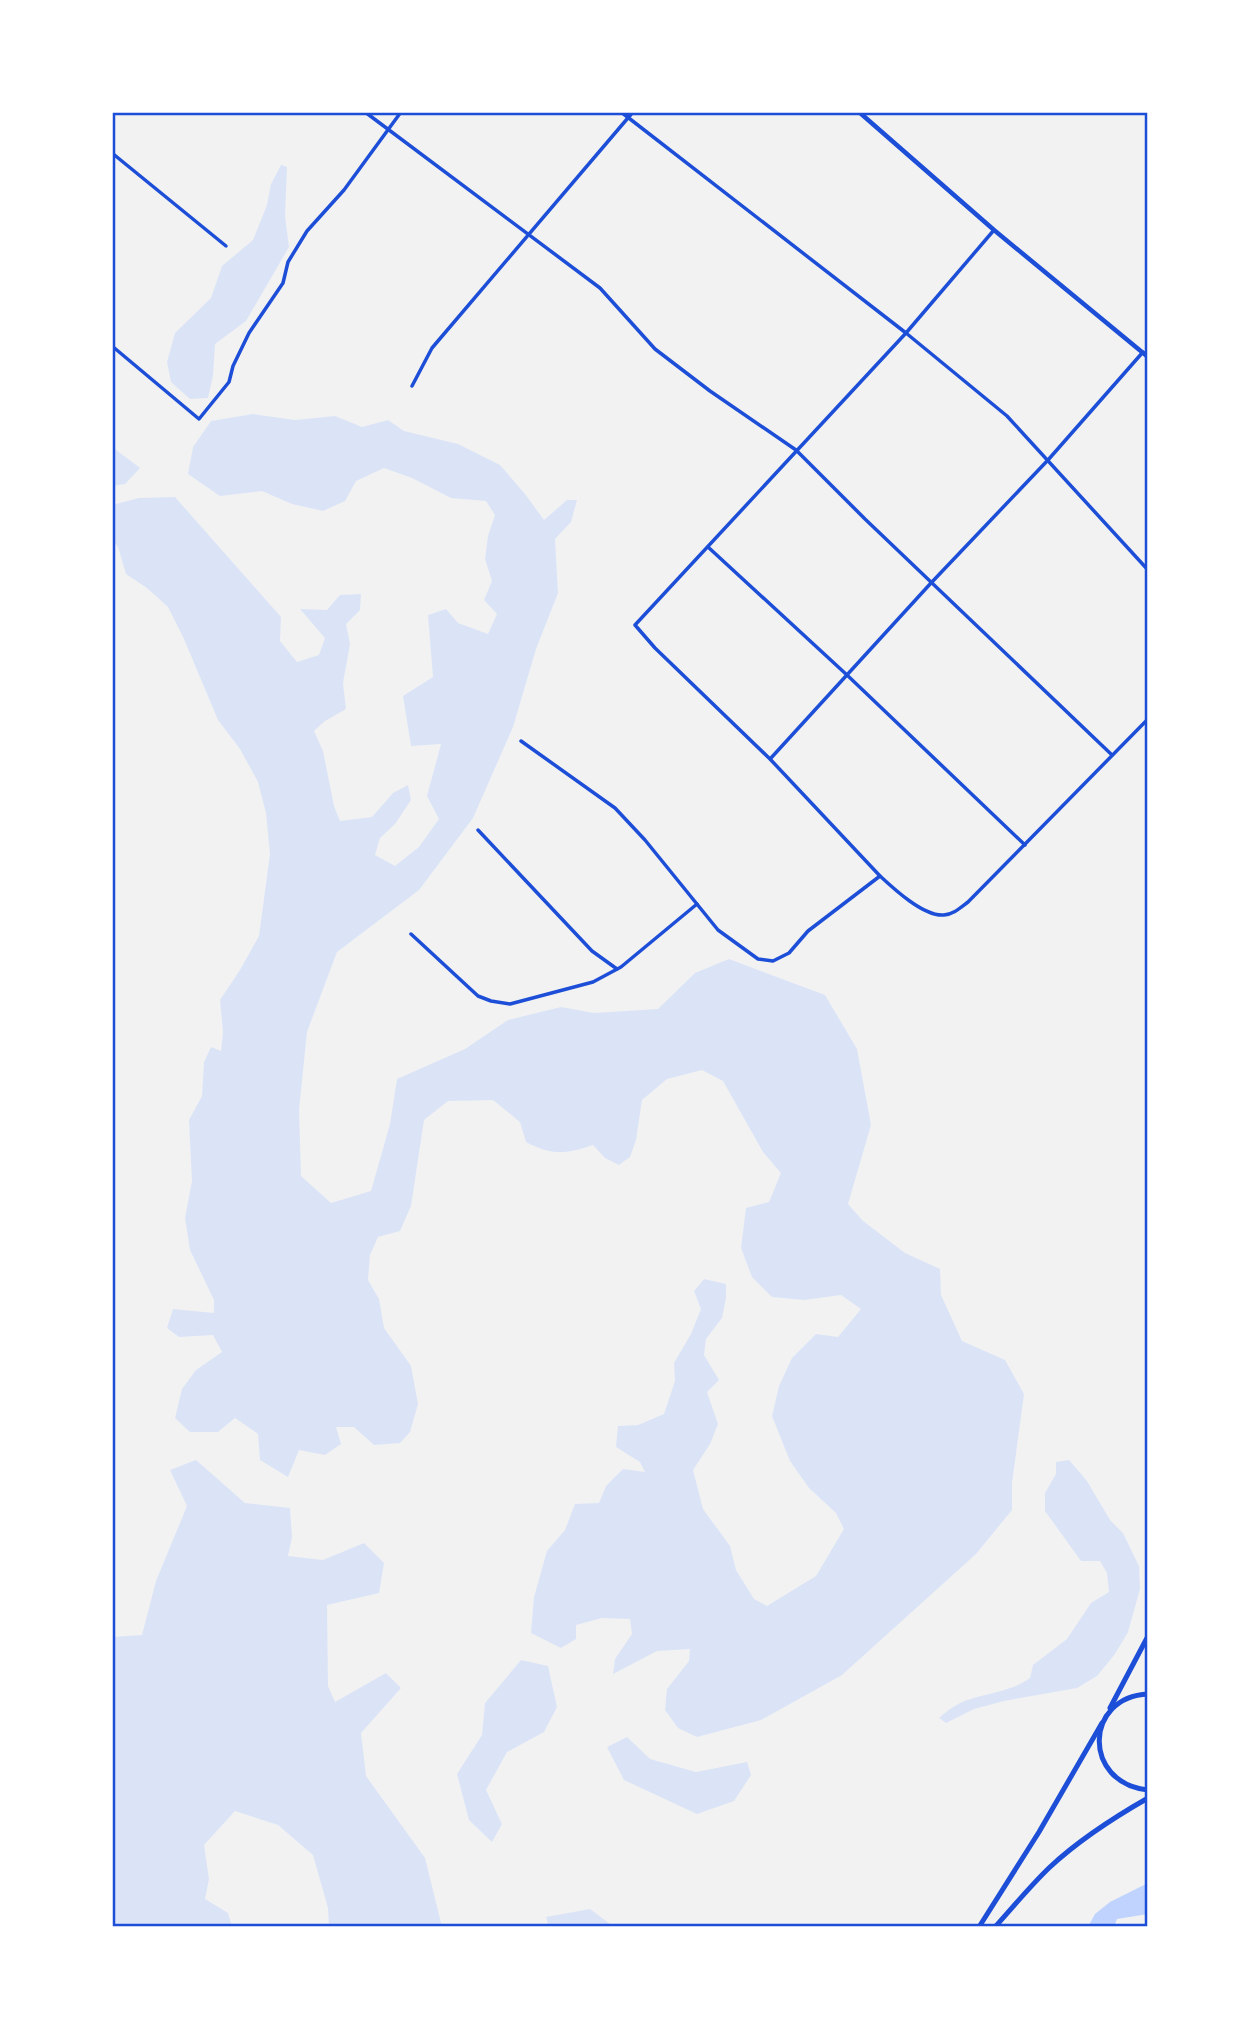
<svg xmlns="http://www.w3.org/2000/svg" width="1260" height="2039" font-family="Bitter,serif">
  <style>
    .green { fill: #dbe4f7 }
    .water { fill: #bfd3fe }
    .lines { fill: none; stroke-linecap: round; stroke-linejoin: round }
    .minor { stroke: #1d4ed8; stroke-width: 3.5 }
    .tertiary { stroke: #1d4ed8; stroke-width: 4.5 }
    .secondary { stroke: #1d4ed8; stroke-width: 5 }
    .neatline { fill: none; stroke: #1d4ed8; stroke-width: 2.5 }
  </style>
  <rect width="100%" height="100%" fill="#f2f2f2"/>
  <!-- green -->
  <g class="green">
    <path d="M281 165 287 167 285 216 289 247 246 321 215 344 213 376 208 398 190 399 171 382 167 362 175 333 211 298 222 266 253 240 267 205 271 184Z"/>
    <path d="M253 414 295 420 335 416 362 427 388 420 404 431 458 444 500 465 525 494 544 520 567 500H577L571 522 555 539 558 593 536 649 513 727 473 818 419 890 337 952 307 1032 299 1110 301 1176 331 1203 371 1191 390 1124 397 1079 465 1049 508 1020 561 1007 594 1013 658 1009 695 973 729 959 825 995 857 1049 871 1125 848 1204 863 1221 905 1253 940 1269 941 1295 962 1341 1005 1360 1024 1394 1012 1483V1510L976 1554 842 1675 761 1720 697 1737 678 1728 665 1710 667 1689 689 1661 690 1649 657 1651 613 1674 615 1659 632 1634 630 1619 602 1618 576 1625V1639L561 1648 531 1633 534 1597 547 1551 565 1530 575 1504 599 1503 606 1486 623 1469 645 1472 640 1462 616 1447 618 1426 638 1425 664 1414 675 1381 674 1363 691 1334 701 1309 694 1291 704 1279 726 1284V1298L722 1318 706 1339 704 1355 719 1380 707 1392 718 1424 710 1444 693 1470 703 1509 730 1546 736 1570 754 1599 767 1606 816 1576 844 1529 836 1513 809 1488 790 1461 772 1416 779 1386 792 1358 816 1334 838 1337 861 1309 841 1295 804 1300 772 1297 752 1277 741 1248 746 1208 769 1202 781 1173 763 1152 723 1081 702 1070 667 1079 642 1100 636 1140 630 1157 619 1165 605 1158 593 1145C566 1154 552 1156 526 1142L520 1122 493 1100 448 1101 424 1120 411 1206 400 1231 378 1237 370 1255 368 1280 379 1299 384 1328 411 1366 418 1404 410 1432 400 1443 374 1445 354 1427H336L341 1444 325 1455 299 1450 288 1477 260 1460 258 1434 235 1418 218 1432H190L175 1418 182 1389 196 1370 222 1352 213 1335 179 1337 167 1328 173 1309 214 1313V1300L190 1250 185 1218 192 1181 189 1120 202 1096 204 1062 211 1047 221 1051 223 1032 220 1000 240 970 259 936 270 854 266 813 258 782 240 749 218 720 184 639 168 607 147 588 126 574 118 547 112 538V505L139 498 175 497 281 617 280 641 297 662 319 655 325 638 300 609 327 610 340 595 361 594 360 610 346 624 350 644 343 683 346 709 325 721 314 731 323 751 334 806 340 821 372 817 393 793 408 785 411 800 395 824 380 838 375 855 395 866 419 847 439 819 427 796 441 744 411 746 403 696 433 677 428 615 446 609 458 623 488 634 497 614 484 600 492 581 485 559 488 536 495 515 486 501 451 498 412 478 384 468 356 481 345 501 323 511 292 504 262 491 220 496 188 474 193 447 211 421Z"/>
    <path d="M112 447 140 468 125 484 112 486Z"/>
    <path d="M196 1460 245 1503 290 1508 292 1537 288 1556 323 1560 364 1543 384 1563 379 1593 327 1605 328 1686 335 1702 386 1673 401 1688 361 1733 366 1776 425 1858 442 1927H329L328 1908 313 1855 278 1825 235 1811 204 1845 209 1879 205 1899 228 1913 232 1927H112V1637L142 1635 156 1581 187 1506 170 1470Z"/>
    <path d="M1069 1460 1087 1481 1110 1520 1123 1533 1139 1566 1140 1589 1128 1632 1115 1654 1097 1676 1077 1688 1004 1701 974 1709 946 1723 939 1718C966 1694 979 1699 1010 1688 1017 1686 1024 1682 1030 1678L1033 1665 1067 1639 1091 1603 1109 1592 1107 1573 1100 1561H1081L1045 1511V1493L1056 1474V1462Z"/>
    <path d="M521 1660 548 1666 557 1707 544 1732 507 1752 486 1790 502 1824 492 1842 469 1820 457 1774 482 1735 485 1703Z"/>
    <path d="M627 1737 650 1759 696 1772 747 1762 751 1775 734 1801 697 1814 624 1780 607 1747Z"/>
    <path d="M590 1909 614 1927H549L546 1917Z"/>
  </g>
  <!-- water -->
  <path class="water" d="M1148 1883V1914L1117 1919 1114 1927H1088L1095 1914 1110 1902Z"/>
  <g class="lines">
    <!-- minor -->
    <g class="minor">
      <path d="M365 112 600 288 655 349 710 391 796 450 865 519 1112 755"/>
      <path d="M621 112 906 333 1007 416 1148 570"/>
      <path d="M112 153 226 246"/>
      <path d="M994 230 906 333 635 625 655 648 770 759 880 876C894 889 924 917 944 915 954 914 960 908 968 902L1148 719"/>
      <path d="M112 346 199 419 229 382 233 366 249 333 283 283 288 262 307 231 344 190 401 112"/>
      <path d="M412 386 432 348 633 112"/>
      <path d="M708 547 847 675 1025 845"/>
      <path d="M521 741 615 808 645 840 718 930 758 959 773 961 789 953 808 931 880 876"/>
      <path d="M771 758 931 583 1048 460 1143 352"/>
      <path d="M478 830 592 951 617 969"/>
      <path d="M411 934 478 996 491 1001 510 1004 593 982 621 967 697 904"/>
    </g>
    <!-- tertiary -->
    <path class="tertiary" d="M859 112 994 230 1148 357"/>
    <!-- secondary -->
    <g class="secondary">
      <path d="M1148 1694C1084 1697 1082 1783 1148 1790"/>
      <path d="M1110 1708 1148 1636"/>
      <path d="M979 1927 1039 1832 1102 1723"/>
      <path d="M995 1927C1013 1907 1031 1885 1050 1867 1080 1839 1113 1818 1148 1798"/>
    </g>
  </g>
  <!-- border -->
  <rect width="1260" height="2039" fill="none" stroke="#ffffff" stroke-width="228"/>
  <rect x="114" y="114" width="1032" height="1811" class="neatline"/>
</svg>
